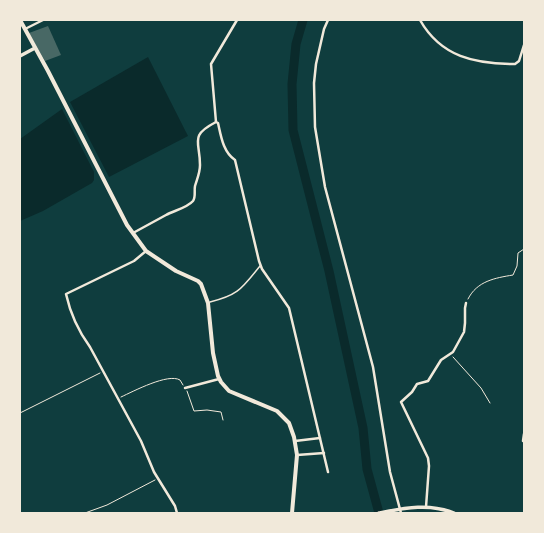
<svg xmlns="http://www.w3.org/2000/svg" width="544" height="533" font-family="'Work Sans',sans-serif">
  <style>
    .water { fill: #0a2a2b }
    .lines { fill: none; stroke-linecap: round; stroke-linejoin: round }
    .river { stroke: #0a2a2b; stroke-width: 9 }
    .building { fill: #486865 }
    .path { stroke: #f1e9da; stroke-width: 1 }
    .service { stroke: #f1e9da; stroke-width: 1.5 }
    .minor { stroke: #f1e9da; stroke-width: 2.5 }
    .tertiary { stroke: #f1e9da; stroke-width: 3.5 }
    .secondary { stroke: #f1e9da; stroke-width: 3.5 }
    .primary { stroke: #f1e9da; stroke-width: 4 }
  </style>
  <rect width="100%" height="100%" fill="#0f3d3e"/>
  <!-- water -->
  <g class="water">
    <path d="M148 57 188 136 109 177 70 102Z"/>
    <path d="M62 109 94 172V180L92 183 43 211 20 221V139Z"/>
  </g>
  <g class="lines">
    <!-- river -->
    <path class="river" d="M303 20 296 44 292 84 293 130 329 271 363 428 367 469 379 513"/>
  </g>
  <!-- building -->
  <path class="building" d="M48 26 61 55 45 61 29 33Z"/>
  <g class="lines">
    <!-- path -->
    <g class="path">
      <path d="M468 299C477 281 495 278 513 275L517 266 518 253 524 249"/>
      <path d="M453 357 481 388 490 403"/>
      <path d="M187 391 194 411 207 410 221 412 223 420"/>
      <path d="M121 397C134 391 168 373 180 380L183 385"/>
      <path d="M20 413 100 373"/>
      <path d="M85 513 107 505 155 480"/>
    </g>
    <!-- service -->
    <path class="service" d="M210 302C239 295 242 288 260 266"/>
    <!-- minor -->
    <g class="minor">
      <path d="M328 20 324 29 316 64 314 83 315 127 325 187 373 367 390 472 401 513"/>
      <path d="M420 20C441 57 475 64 515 64L519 61 524 45"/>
      <path d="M25 29 43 20"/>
      <path d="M216 122 218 123C221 136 223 152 235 160L259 261 262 269 289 308 328 472"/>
      <path d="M133 233C144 227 155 221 166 215 173 211 187 208 193 201 196 197 194 191 195 186 197 179 200 173 200 165 200 141 189 136 216 122L211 64 237 20"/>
      <path d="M146 251 134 261 66 294C70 312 79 332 90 347L141 441 154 472 175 506 177 513"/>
      <path d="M185 388 219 379"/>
      <path d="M524 434 523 441H524"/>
      <path d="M295 441 320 438"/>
      <path d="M297 455 324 453"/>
      <path d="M426 507 429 466 428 458 401 402 412 392 417 384 428 381 441 360 453 352 464 332 465 323V308L466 303"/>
    </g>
    <!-- tertiary -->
    <path class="tertiary" d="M20 56 35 48"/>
    <!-- secondary -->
    <path class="secondary" d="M379 513C405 508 429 503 454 513"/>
    <!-- primary -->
    <path class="primary" d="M20 20 48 71 127 225 146 251 176 271 198 281 201 284 208 303 213 353 218 376 221 382 229 391 277 411 289 423 294 437 297 455 292 513"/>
  </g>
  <!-- border -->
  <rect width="544" height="533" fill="none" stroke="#f1e9da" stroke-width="42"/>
</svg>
